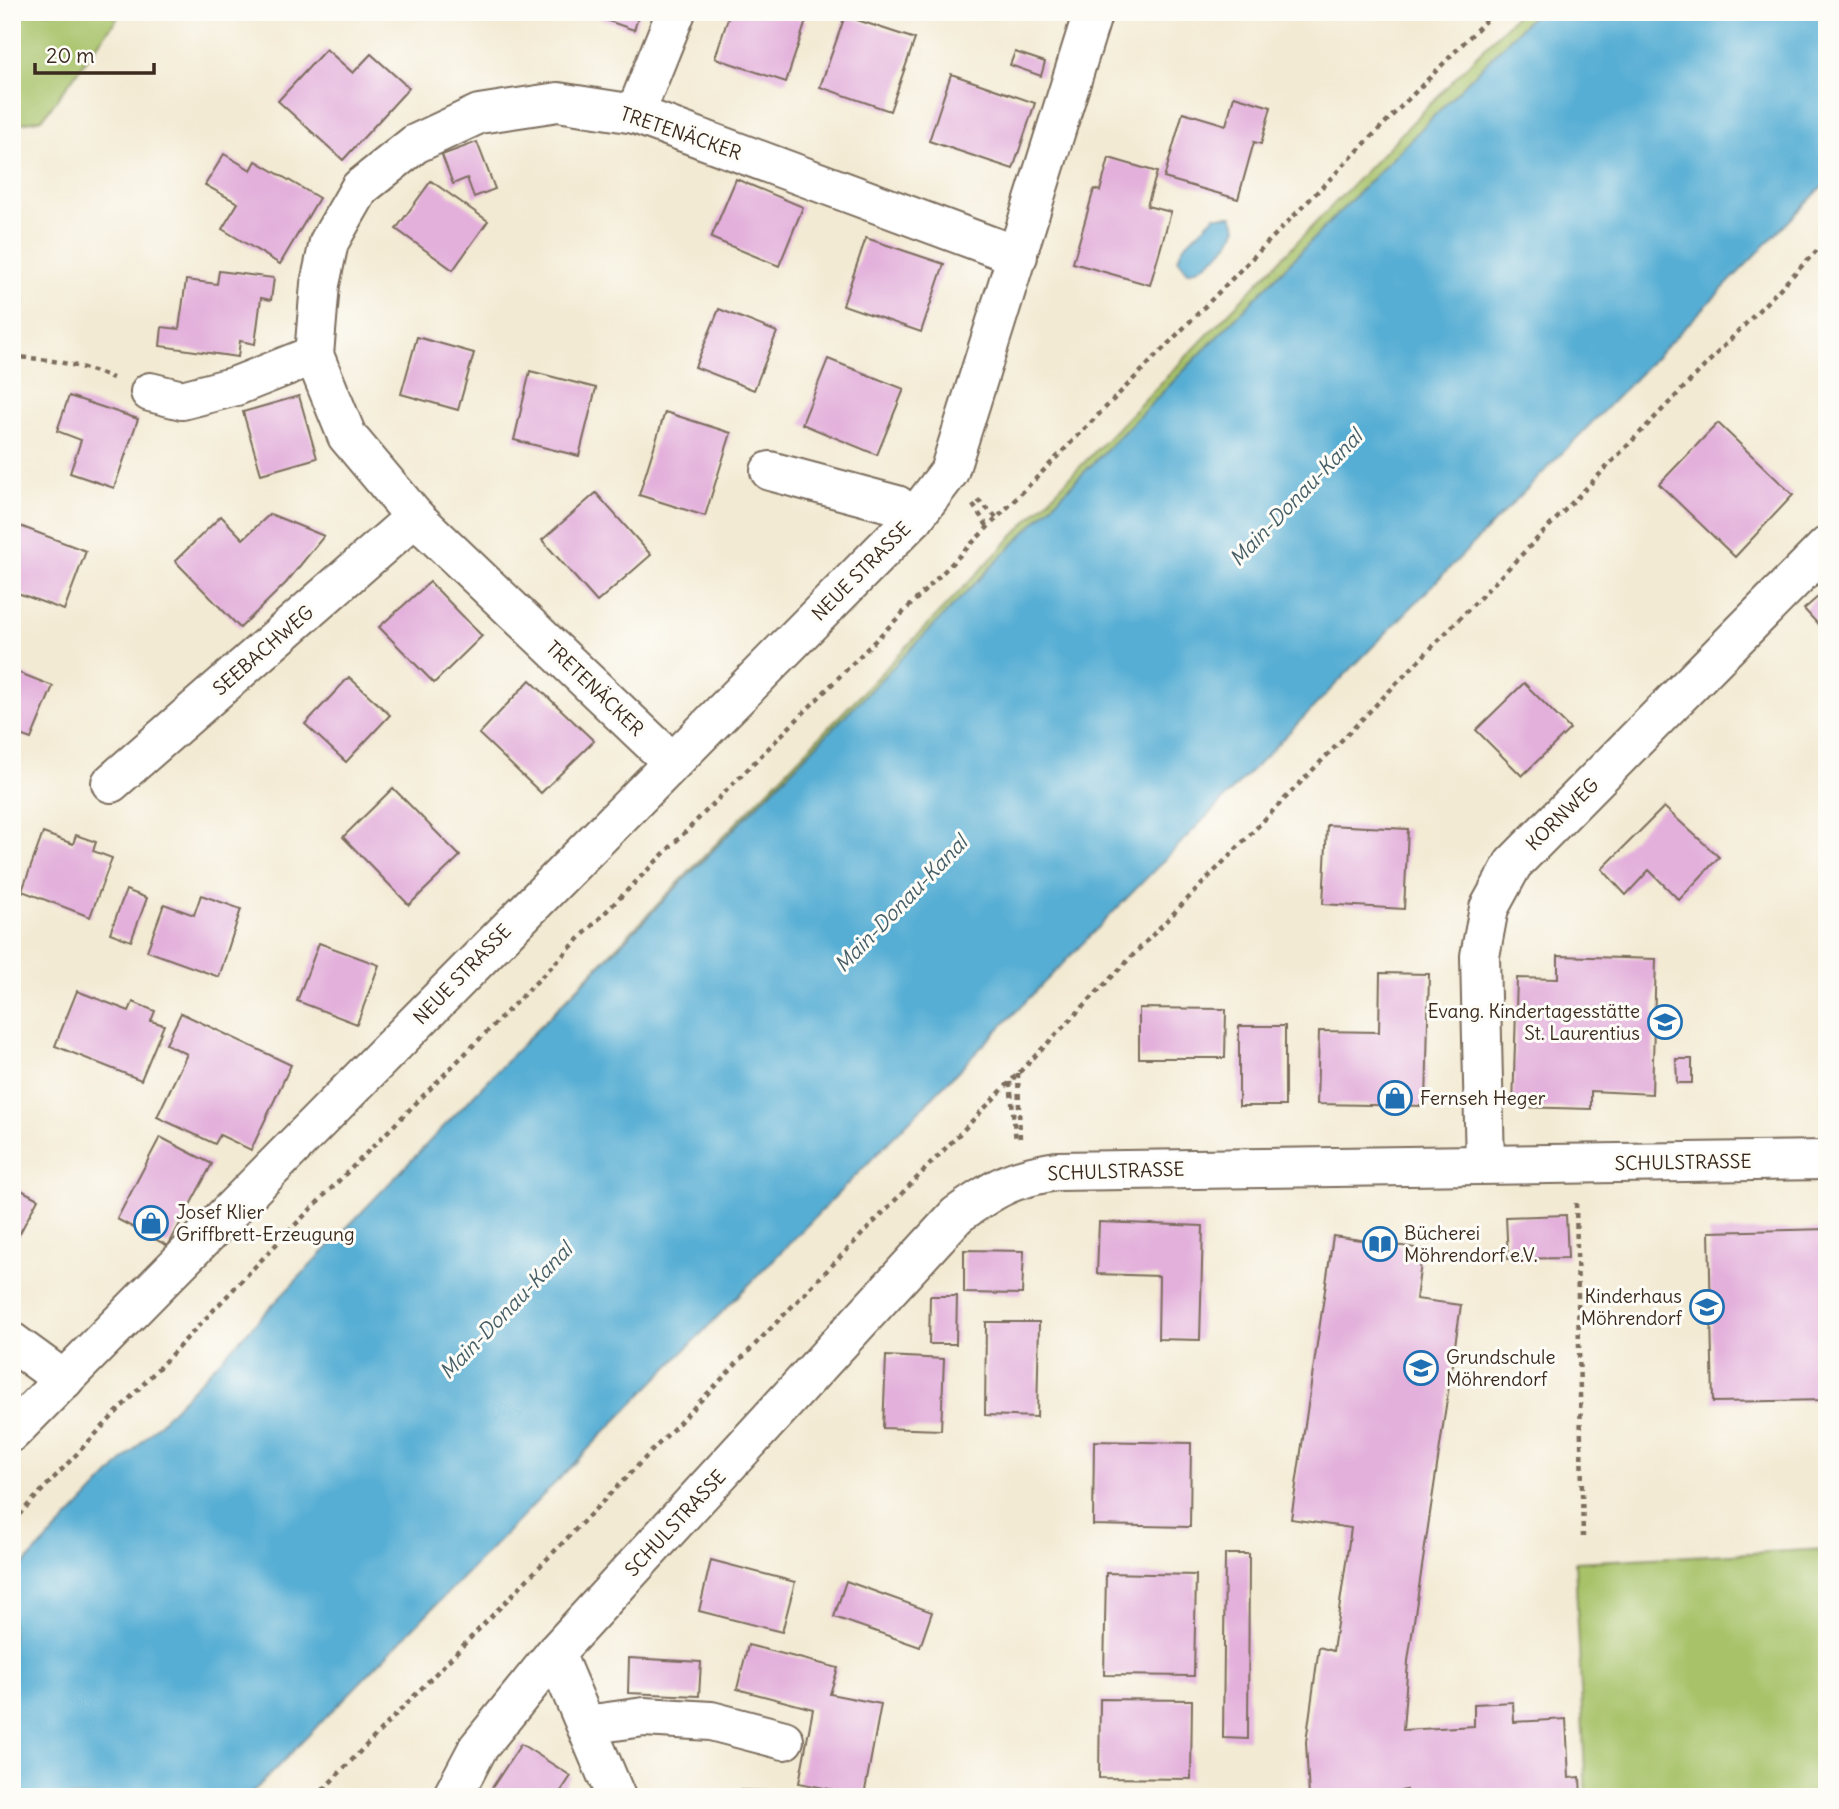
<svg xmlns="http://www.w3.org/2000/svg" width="1839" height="1809" font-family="Delius,sans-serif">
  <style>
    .green { fill: #a7c269; stroke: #717644; stroke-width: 2 }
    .water { fill: #57aed4; stroke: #496c79; stroke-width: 2 }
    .building { fill: #e3b0db }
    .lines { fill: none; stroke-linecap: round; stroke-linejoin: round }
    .minor-casing { stroke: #7b6d5d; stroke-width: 42 }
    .path { stroke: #7b6d5d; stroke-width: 4.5; stroke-dasharray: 5 5; stroke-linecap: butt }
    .minor { stroke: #fff; stroke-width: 38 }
    .labels { text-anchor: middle; stroke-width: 6; stroke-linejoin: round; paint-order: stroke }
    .street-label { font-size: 19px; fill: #3b2a1e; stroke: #fdfcf7 }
    .poi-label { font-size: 19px; fill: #3b2a1e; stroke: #fdfcf7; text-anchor: start }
    .water-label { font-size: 21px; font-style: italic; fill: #465f67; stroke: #fdfcf7 }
  </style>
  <rect width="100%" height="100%" fill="#fdfcf7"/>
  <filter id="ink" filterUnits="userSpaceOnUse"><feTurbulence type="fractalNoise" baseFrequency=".0143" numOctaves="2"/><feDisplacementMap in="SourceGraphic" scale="14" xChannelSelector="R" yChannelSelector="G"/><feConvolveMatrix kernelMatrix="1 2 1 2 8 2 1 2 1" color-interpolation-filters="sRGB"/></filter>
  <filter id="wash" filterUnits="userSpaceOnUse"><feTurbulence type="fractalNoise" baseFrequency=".00686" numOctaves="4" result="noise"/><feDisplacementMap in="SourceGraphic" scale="28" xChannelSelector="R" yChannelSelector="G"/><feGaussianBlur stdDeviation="1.57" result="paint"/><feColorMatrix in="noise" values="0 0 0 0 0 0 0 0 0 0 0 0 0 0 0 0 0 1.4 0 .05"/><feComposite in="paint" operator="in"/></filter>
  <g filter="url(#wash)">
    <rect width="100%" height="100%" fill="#f3ead3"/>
    <!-- green -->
    <g class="green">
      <path d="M12 12H122L42 119 12 125Z"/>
      <path d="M1519 12H1536L520 1047Z"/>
      <path d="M12 255 24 304 12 314Z"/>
      <path d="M1827 1549V1797H1586L1575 1562Z"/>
    </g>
    <!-- water -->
    <g class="water">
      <path d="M1536 12H1827V182L248 1797H12V1577L520 1047Z"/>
      <path d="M1215 216H1232L1237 227C1231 246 1207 267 1188 272L1178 259 1182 248Z"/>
    </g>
    <g id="blocks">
      <!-- building -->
      <g class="building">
        <path d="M583 12H640L634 30Z"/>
        <path d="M730 12H780L806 21 786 82 715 58Z"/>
        <path d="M845 16 915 39 890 111 820 87Z"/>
        <path d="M326 49 353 73 371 54 409 88 343 160 278 101Z"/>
        <path d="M1015 52 1045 62 1041 76 1010 65Z"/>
        <path d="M951 74 1035 103 1013 169 929 141Z"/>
        <path d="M1234 96 1271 107 1261 144 1254 142 1238 199 1164 178 1183 112 1226 125Z"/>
        <path d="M477 142 495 189 474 197 467 178 453 184 442 155Z"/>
        <path d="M224 154 251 170 256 161 319 198 280 264 222 229 238 203 205 185Z"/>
        <path d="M1109 158 1157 172 1147 206 1171 212 1150 285 1073 263 1094 189 1100 191Z"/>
        <path d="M736 179 803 207 779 266 711 238Z"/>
        <path d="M431 181 488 221 453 270 396 229Z"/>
        <path d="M866 238 944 264 921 332 843 305Z"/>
        <path d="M219 271 274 278 271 300 261 298 255 344 240 341 238 357 160 346 162 327 179 329 186 280 217 284Z"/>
        <path d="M719 309 777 332 754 390 695 367Z"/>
        <path d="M417 337 474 353 458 410 401 394Z"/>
        <path d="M828 359 904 389 877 455 802 424Z"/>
        <path d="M530 371 596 388 579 456 514 440Z"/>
        <path d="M69 396 138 419 114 488 70 473 81 440 57 431Z"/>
        <path d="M299 396 317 458 261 474 243 412Z"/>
        <path d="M665 412 731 433 705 516 639 495Z"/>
        <path d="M1718 423 1793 495 1735 557 1659 484Z"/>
        <path d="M596 493 651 555 597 602 542 540Z"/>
        <path d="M270 514 324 536 286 583 240 628 175 561 221 516 243 539Z"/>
        <path d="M12 523 86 551 64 610 12 591Z"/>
        <path d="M430 582 482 636 434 683 379 627Z"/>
        <path d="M1827 589V634L1804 609Z"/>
        <path d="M12 670 53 686 31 739 12 732Z"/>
        <path d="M349 677 390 715 346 762 305 724Z"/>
        <path d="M530 680 594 741 541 793 479 734Z"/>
        <path d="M1524 683 1570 729 1522 776 1476 730Z"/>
        <path d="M393 788 460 856 409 905 343 837Z"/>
        <path d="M1664 807 1719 857 1679 900 1649 870 1626 895 1602 869Z"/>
        <path d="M1327 825 1408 829 1404 909 1323 904Z"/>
        <path d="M43 833 73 844 76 835 96 842 93 851 112 858 90 917 22 891Z"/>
        <path d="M126 890 147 898 131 941 110 933Z"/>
        <path d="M201 895 241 909 219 977 147 951 164 904 194 915Z"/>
        <path d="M319 943 379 965 357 1024 297 1001Z"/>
        <path d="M1558 956 1656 959 1652 1094 1591 1091V1109L1513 1107 1517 978 1558 979Z"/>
        <path d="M1380 973 1429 974 1426 1106 1317 1104 1319 1031 1379 1032Z"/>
        <path d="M77 991 129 1011 133 1002 155 1011 151 1021 164 1025 141 1080 55 1046Z"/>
        <path d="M1139 1008 1226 1009 1225 1058H1139Z"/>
        <path d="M181 1013 291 1065 251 1150 220 1135 215 1144 157 1117 187 1054 166 1044Z"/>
        <rect x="1239" y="1026" width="46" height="80"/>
        <path d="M1676 1059H1692V1083H1677Z"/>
        <path d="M160 1137 212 1164 168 1246 117 1219Z"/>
        <path d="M12 1185 38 1199 12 1248Z"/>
        <path d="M1566 1215 1568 1258 1508 1259 1506 1217Z"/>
        <path d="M1099 1222 1203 1226 1200 1340 1158 1339 1159 1276 1097 1274Z"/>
        <path d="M1827 1229V1400L1713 1402 1709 1232Z"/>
        <path d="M1333 1236 1423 1249 1416 1299 1461 1305 1408 1661 1403 1730 1474 1726V1704L1513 1702 1514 1722 1566 1719 1569 1778 1580 1777 1581 1797H1407L1406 1790 1370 1797H1309L1306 1742 1319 1647 1333 1651 1351 1528 1291 1519Z"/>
        <path d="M964 1250 1024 1251 1022 1294 964 1293Z"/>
        <path d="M930 1296H957L956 1344H929Z"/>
        <path d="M986 1322H1039L1037 1417 985 1415Z"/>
        <path d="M886 1356 944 1359 941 1430 883 1428Z"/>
        <path d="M1094 1441 1191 1443 1190 1527 1093 1525Z"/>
        <path d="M1225 1554H1249L1248 1739 1223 1738Z"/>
        <path d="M711 1560 795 1582 782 1632 699 1611Z"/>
        <path d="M1106 1573 1196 1575 1194 1676 1104 1675Z"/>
        <path d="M846 1581 932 1612 920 1647 834 1617Z"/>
        <path d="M748 1645 838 1668 830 1694 881 1704 864 1796 799 1783 813 1709 737 1689Z"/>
        <path d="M629 1658 701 1662 699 1696 628 1693Z"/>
        <path d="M1100 1699 1192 1700 1191 1779 1099 1778Z"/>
        <path d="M521 1744 571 1776 557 1797H486Z"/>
        <path d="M685 1789 772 1791 771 1797H684Z"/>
      </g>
    </g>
  </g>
  <g filter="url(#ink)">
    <use href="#blocks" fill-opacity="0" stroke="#7b6d5d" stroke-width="2"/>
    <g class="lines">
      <!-- minor casing -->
      <g class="minor-casing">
        <g id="minor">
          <path d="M635 114 676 12"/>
          <path d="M150 392 182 400 236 386 314 355"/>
          <path d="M770 471 897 505 914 518"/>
          <path d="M671 761 415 517 347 436 314 355 320 284 329 242 360 188 415 144 479 114 558 102 635 114 1018 256"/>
          <path d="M111 783 415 517"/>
          <path d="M1485 1164 1480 956 1489 908 1513 864 1827 546"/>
          <path d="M12 1342 64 1380"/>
          <path d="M12 1432 914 518 949 472 1093 12"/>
          <path d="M586 1725 644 1717 711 1721 784 1740"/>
          <path d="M452 1797 478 1748 555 1653"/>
          <path d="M616 1797 555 1653 957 1215C995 1188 1011 1178 1057 1171L1827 1160"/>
        </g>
      </g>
      <!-- path -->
      <g class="path">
        <path d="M12 357C48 358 80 365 113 378"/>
        <path d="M978 500 997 518"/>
        <path d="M973 505 988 527"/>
        <path d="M1018 1073 1020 1141"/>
        <path d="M1010 1082 1016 1141"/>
        <path d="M1576 1203 1583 1537"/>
        <path d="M12 1522 287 1233 997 518 1494 12"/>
        <path d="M316 1797 1827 240"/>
      </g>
      <!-- minor -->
      <use href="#minor" class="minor"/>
    </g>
  </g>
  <!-- icons -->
  <defs>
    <g id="school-ring" transform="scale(1.75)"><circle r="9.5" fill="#fdfcf7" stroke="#1f6fb2" stroke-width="1.5"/><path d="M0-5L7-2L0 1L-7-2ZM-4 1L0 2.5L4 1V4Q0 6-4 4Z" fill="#1f6fb2"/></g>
    <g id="shop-ring" transform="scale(1.75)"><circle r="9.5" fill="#fdfcf7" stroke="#1f6fb2" stroke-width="1.5"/><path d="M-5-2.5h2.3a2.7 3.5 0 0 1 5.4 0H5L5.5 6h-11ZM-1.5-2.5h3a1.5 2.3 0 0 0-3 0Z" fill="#1f6fb2"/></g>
    <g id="library-ring" transform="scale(1.75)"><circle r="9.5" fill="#fdfcf7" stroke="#1f6fb2" stroke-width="1.5"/><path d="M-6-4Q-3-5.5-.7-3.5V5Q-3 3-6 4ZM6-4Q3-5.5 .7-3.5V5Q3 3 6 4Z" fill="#1f6fb2"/></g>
  </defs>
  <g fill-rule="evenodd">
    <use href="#school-ring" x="1665" y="1022"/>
    <use href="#shop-ring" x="1395" y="1098"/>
    <use href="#shop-ring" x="151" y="1223"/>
    <use href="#library-ring" x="1380" y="1244"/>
    <use href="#school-ring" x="1707" y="1307"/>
    <use href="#school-ring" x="1421" y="1368"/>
  </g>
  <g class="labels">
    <!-- street labels -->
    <g class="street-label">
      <text transform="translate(681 133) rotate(19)" y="7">TRETENÄCKER</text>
      <text transform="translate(861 571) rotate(-45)" y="7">NEUE STRASSE</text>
      <text transform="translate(263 650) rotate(-41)" y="7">SEEBACHWEG</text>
      <text transform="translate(595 688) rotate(44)" y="7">TRETENÄCKER</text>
      <text transform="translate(1562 814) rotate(-45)" y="7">KORNWEG</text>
      <text transform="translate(462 974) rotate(-46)" y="7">NEUE STRASSE</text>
      <text transform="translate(1683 1162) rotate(-1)" y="7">SCHULSTRASSE</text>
      <text transform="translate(1116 1171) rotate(-2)" y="7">SCHULSTRASSE</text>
      <text transform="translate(675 1523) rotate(-47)" y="7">SCHULSTRASSE</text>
    </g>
    <!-- poi labels -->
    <g class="poi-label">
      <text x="1640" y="1018" text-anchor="end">Evang. Kindertagesstätte<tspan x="1640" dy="22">St. Laurentius</tspan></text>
      <text x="1420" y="1105">Fernseh Heger</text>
      <text x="176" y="1219">Josef Klier<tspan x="176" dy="22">Griffbrett-Erzeugung</tspan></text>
      <text x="1404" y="1240">Bücherei<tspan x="1404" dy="22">Möhrendorf e.V.</tspan></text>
      <text x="1682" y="1303" text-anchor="end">Kinderhaus<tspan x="1682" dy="22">Möhrendorf</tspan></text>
      <text x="1446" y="1364">Grundschule<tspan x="1446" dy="22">Möhrendorf</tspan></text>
    </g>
    <!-- water labels -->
    <g class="water-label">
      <text transform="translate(1296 498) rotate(-46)" y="7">Main-Donau-Kanal</text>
      <text transform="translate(901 904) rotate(-46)" y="7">Main-Donau-Kanal</text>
      <text transform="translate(506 1311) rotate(-46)" y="7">Main-Donau-Kanal</text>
    </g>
  </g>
  <!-- margin -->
  <rect width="1839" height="1809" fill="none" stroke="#fdfcf7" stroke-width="42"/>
  <!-- scale -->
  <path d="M35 63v10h119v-10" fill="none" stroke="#3b2a1e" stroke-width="3.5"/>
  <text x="46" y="63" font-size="21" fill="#3b2a1e" stroke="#fdfcf7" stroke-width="5" paint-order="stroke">20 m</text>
</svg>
